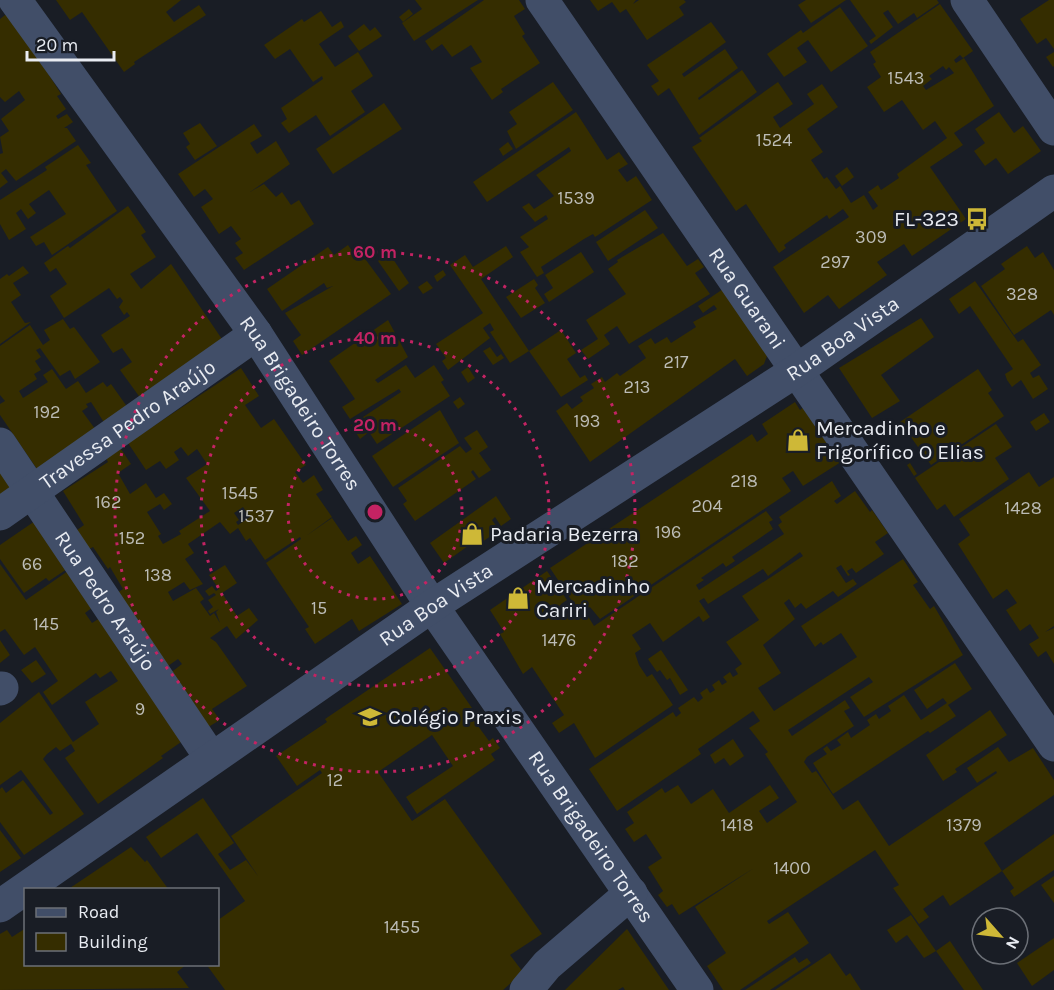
<svg xmlns="http://www.w3.org/2000/svg" width="1054" height="990" font-family="Karla,sans-serif">
  <style>
    .building { fill: #352d00; fill-rule: evenodd }
    .lines { fill: none; stroke-linecap: round; stroke-linejoin: round }
    .minor { stroke: #414e68; stroke-width: 33 }
    .ring { fill: none; stroke: #c42363; stroke-width: 3; stroke-dasharray: 3 6 }
    .labels { text-anchor: middle; stroke-width: 6; stroke-linejoin: round; paint-order: stroke }
    .number-label { font-size: 18px; fill: #bcbcb6 }
    .poi-label { font-size: 21px; fill: #e9ecf2; stroke: #191d25; text-anchor: start }
    .street-label { font-size: 21px; fill: #e9ecf2; stroke: #191d25 }
    .centre { fill: #c42363; stroke: #191d25; stroke-width: 3 }
    .ring-label { font-size: 18px; text-anchor: middle; font-weight: bold; fill: #c42363; stroke: #191d25; stroke-width: 6; stroke-linejoin: round; paint-order: stroke }
  </style>
  <rect width="100%" height="100%" fill="#191d25"/>
  <!-- building -->
  <g class="building">
    <path d="M56 0H181L166 12 174 22 199 5 206 15 134 62 135 64 124 72 82 12 70 20Z"/>
    <path d="M415 0H478L414 41 402 23 422 9Z"/>
    <path d="M484 0H519L525 9 514 16 525 34 522 36 540 63 501 89 503 92 492 100 470 68 482 62 471 45 452 57 442 44 432 51 425 41Z"/>
    <path d="M590 0H636L633 4 639 0H684L686 2 679 7 684 15 647 40 626 9 620 13 612 2 598 11Z"/>
    <path d="M806 0H846L811 23 798 5Z"/>
    <path d="M850 0H937L939 3 917 18 914 13 898 24 888 10 883 13 893 27 871 44 869 41 876 36Z"/>
    <path d="M1049 0H1054V49L1046 38 1037 44 1020 19Z"/>
    <path d="M940 4 973 51 963 58 960 55 954 60 956 63 964 58 994 106 954 133 963 145 930 167 966 219 912 256 904 244 877 262 887 275 839 309 828 295 804 313 773 267 849 217 843 209 829 219 827 215 784 245 786 248 779 253 746 204 736 211 692 147 702 141 699 138 778 82 793 104 773 117 780 128 814 104 807 94 822 84 838 107 807 129 823 152 811 160 824 179 827 177 836 189 840 186 851 203 864 195 873 210 878 206 868 192 878 185 881 190 899 178 897 174 947 138 935 121 923 130 902 100 884 112 867 87 881 77 873 64 876 62 870 52ZM943 66 946 70 949 67 954 73 926 90 923 86 932 79 929 76Z"/>
    <path d="M840 7 868 46 831 72 808 40 797 48 807 62 784 77 767 54 801 30 803 33Z"/>
    <path d="M409 9 413 14 403 22 399 17Z"/>
    <path d="M321 11 332 27 341 21 344 27 319 44 335 67 358 52 373 76 351 91 365 112 330 136 316 115 289 133 281 123 287 119 281 108 323 79 322 76 313 82 290 49 275 59 264 45 302 19 304 22Z"/>
    <path d="M9 12 61 94 57 96 66 109 56 116 58 119 67 114 73 122 64 128H67L76 141 16 181 6 169 1 173 8 182 0 188V154L3 153 0 137 9 131 1 119 25 100 19 91 5 102 0 97V19Z"/>
    <path d="M711 22 726 42 682 74 684 77 725 49 738 68 698 98 699 100 742 70 757 92 699 135 669 88 658 96 651 86 659 81 647 65Z"/>
    <path d="M364 24 370 31 375 27 382 36 359 51 348 36Z"/>
    <path d="M1054 52V66L1053 67 1046 57Z"/>
    <path d="M553 82 573 110 516 149 507 131 517 124 509 112Z"/>
    <path d="M384 103 402 129 333 174 316 149Z"/>
    <path d="M576 112 607 160 619 152 628 164 618 170 627 182 636 176 652 200 595 237 593 234 584 239 541 267 544 273 537 277 520 252 529 247 520 237 548 219 546 215 535 222 522 207 529 203 534 209 554 196 536 175 571 151 569 147 487 202 473 182Z"/>
    <path d="M999 112 1014 133 1023 126 1041 151 1008 174 996 158 985 166 974 151 985 143 975 129Z"/>
    <path d="M200 123 217 146 195 160 186 147 190 144 183 133Z"/>
    <path d="M254 124 262 136 250 143 257 154 276 141 290 164 250 192 264 184 276 197 282 192 291 205 299 200 314 224 244 270 235 258 243 253 235 243 241 239 231 226 219 234 201 207 213 199 205 189 194 197 178 174Z"/>
    <path d="M508 142 513 149 503 156 499 149Z"/>
    <path d="M78 145 91 163 86 165 117 211 52 255 44 242 36 246 30 237 66 214 49 190 29 204 36 213 28 219 21 209 16 213 26 229 9 240 0 224V200L47 170 45 167Z"/>
    <path d="M847 167 854 177 842 186 835 176Z"/>
    <path d="M128 206 146 232 141 235 156 257 130 274 141 289 171 264 228 348 144 403 120 370 132 362 122 348 113 353 101 335 130 316 127 312 124 315 119 307 123 301 120 297 117 299 109 288 64 318 50 296 67 284 56 268 50 272 44 263 68 246 70 248Z"/>
    <path d="M645 210 658 228 608 261 596 242Z"/>
    <path d="M663 233 687 266 698 259 704 267 695 273 710 294 629 344 617 326 604 335 610 344 588 359 581 350 598 339 586 320 626 294 608 269 618 262 617 260Z"/>
    <path d="M348 245 358 260 363 256 391 294 302 355 293 341 301 335 285 313 333 286 327 288 324 283 282 311 267 289 328 247 334 255Z"/>
    <path d="M506 246 513 257 481 279 529 351 510 363 490 332 494 330 490 323 483 328 490 338 448 370 442 361 446 358 436 344 483 313 450 265 465 255 473 267Z"/>
    <path d="M1027 246 1035 258 1043 252 1054 270V315L1051 310 1014 335 981 286 1005 269 1001 264Z"/>
    <path d="M581 252 594 272 549 302 544 294 553 288 545 275Z"/>
    <path d="M389 253 409 283 399 291 378 261Z"/>
    <path d="M23 266 29 273 13 283 21 295 11 302 25 323 31 322 0 344V279L7 274 9 276Z"/>
    <path d="M443 270 446 275 437 282 434 276Z"/>
    <path d="M534 279 538 285 535 288 545 303 521 318 506 297Z"/>
    <path d="M427 281 433 288 423 294 418 287Z"/>
    <path d="M975 281 1018 342 1023 339 1041 365 1030 373 1033 378 1039 375 1048 389 1033 399 1021 380 1012 387 1007 380 1005 374 1013 369 970 306 959 314 949 299Z"/>
    <path d="M726 287 767 356 764 364 747 376 735 359 590 462 556 411 567 403 572 409 583 401 580 397 594 388 591 384 602 377 605 382 617 373 620 376 646 358 638 346 651 338 655 344 667 337 671 343 696 327 693 322 717 309 714 305 703 313 698 306Z"/>
    <path d="M921 318 934 337 881 375 900 401 872 418 839 368Z"/>
    <path d="M63 319 70 329 74 327 100 362 75 379 70 370 60 376 40 348 36 350 41 357 35 361 41 370 34 374 37 379 19 391 23 398 48 382 43 375 52 369 66 389 78 381 86 393 103 382 107 387 111 384 128 408 105 424 91 402 86 404 88 407 82 411 98 433 39 472 0 415V404L5 401 0 395V346L30 325 43 345 50 340 44 330Z"/>
    <path d="M388 320 408 357 375 380 378 383 406 365 415 378 434 365 444 380 441 382 450 396 377 444 369 432 360 439 351 425 401 392 399 389 350 419 342 407 355 399 329 361Z"/>
    <path d="M561 330 576 353 567 359 580 378 585 375 588 380 561 397 529 351Z"/>
    <path d="M490 347 497 357 501 354 504 358 493 365 483 351Z"/>
    <path d="M468 367 475 378 468 383 461 372Z"/>
    <path d="M241 368 259 396 245 405 261 428 274 419 306 465 295 472 303 483 314 475 323 490 316 494 332 517 306 536 332 518 348 541 356 536 362 545 351 553 358 564 370 556 402 604 359 631 352 619 315 644 305 629 309 627 266 563 301 539 300 537 265 560 250 538 246 541 238 528 230 534 220 522 188 544 194 553 185 559 203 584 190 590 184 582 168 592 173 601 196 588 204 599 200 602 210 616 214 613 220 623 216 612 219 609 210 614 208 611 213 607 208 600 216 595 214 593 209 596 205 591 212 586 216 591 219 589 209 575 225 565 237 583 222 593 237 616 249 608 258 620 236 639 227 626 210 638 216 642 247 686 212 709 220 720 205 729 169 674 182 664 178 659 165 668 117 593 123 589 110 567 108 569 93 547 89 549 77 530 84 525 63 491 108 462 106 458 121 449 131 464 118 473 130 494 146 483 156 498 164 493 172 504 164 510 160 504 147 512 161 534 158 536 163 544 181 534 179 531 210 511 186 478 207 464 197 449 188 456 181 447 174 452 179 460 166 469 160 461 146 470 128 443ZM243 507 250 517 238 525 236 522 239 520 234 513Z"/>
    <path d="M978 369 992 390 988 393 1004 416 931 465 900 422Z"/>
    <path d="M460 397 465 404 458 409 453 402Z"/>
    <path d="M795 402 800 410 805 406 841 462 803 486 793 471 782 478 791 491 627 601 600 619 590 607 580 613 550 568 752 434 757 442 768 434 762 424Z"/>
    <path d="M440 410 459 443 393 487 372 456Z"/>
    <path d="M1044 413 1050 422 1036 431 1030 422Z"/>
    <path d="M996 424 1012 447 995 458 1009 479 954 517 945 504 937 510 915 478Z"/>
    <path d="M477 430 488 447 479 453 491 470 479 478 473 470 471 472 476 479 415 521 403 504 407 501 398 488 460 446 466 453 472 449 464 438Z"/>
    <path d="M910 463 917 474 914 476 907 465Z"/>
    <path d="M0 465 16 488 0 498Z"/>
    <path d="M1029 472 1039 487 1054 477V626L1045 632 1054 628V664L1046 651 1038 657 1029 644 1039 638 1030 624 1020 631 1006 610 1017 603 1007 589 993 599 958 544 970 535 959 519Z"/>
    <path d="M832 481 841 496 834 501 837 504 855 491 870 512 872 510 888 533 875 542 884 554 856 573 852 568 847 571 850 575 848 576 841 565 836 568 846 583 853 579 857 584 838 597 833 591 806 609 801 603 795 608 789 599 784 603 795 619 763 645 781 673 758 688 774 711 857 657 841 633 823 645 821 642 815 647 801 626 903 559 918 582 913 585 930 609 934 606 963 655 864 717 850 697 873 682 869 677 788 730 792 736 845 700 850 708 844 711 854 726 807 757 804 762 812 773 816 771 843 810 858 800 889 846 997 773 996 771 977 783 967 768 998 747 1009 762 1033 748 1054 780V795L984 843 1002 871 950 906 943 895 923 909 929 917 919 924 893 888 899 885 875 850 767 921 769 924 788 912 809 943 740 990H723L707 966 726 953 695 907 754 868 679 915 672 904 667 907 658 895 663 891 648 867 662 858 646 834 634 842 625 829 634 823 627 812 662 788 665 793 678 785 691 804 713 789 729 813 770 785 779 798 759 811 767 823 797 802 765 754 768 752 749 728 760 721 753 711 698 749 701 754 617 811 589 769 673 712 676 717 681 713 678 708 694 697 698 702 703 698 700 693 707 688 710 693 715 690 712 685 719 680 722 685 727 682 723 677 730 672 733 677 738 674 735 669 742 664 726 642 759 620 742 596 803 556 800 552 768 576 763 569 708 604 704 598 699 601 710 617 703 622 699 616 663 642 650 623 632 635 641 649 635 653 639 665 647 677 652 674 673 705 595 758 574 723 559 733 552 723 564 715 532 667 523 674 500 634 504 632 490 610 547 571 567 600 561 604 569 616 574 612 578 618 586 613 594 626 766 511 773 520 769 522 773 529 732 557 735 561 726 567 723 563 701 578 704 580 696 585 699 590 784 534 778 525 782 522 779 517Z"/>
    <path d="M496 496 511 519 501 526 495 517 492 520 499 530 481 543 478 539 444 563 430 543Z"/>
    <path d="M35 521 67 569 49 581 46 578 24 593 0 559V545Z"/>
    <path d="M0 564 26 600 68 571 93 607 85 613 92 623 100 618 184 740 161 756 163 758 98 804 65 758 75 751 71 744 60 751 56 747 47 754 43 759 84 814 24 855 0 822V789L2 787 6 793 23 780 50 815 53 813 21 770 0 785V723L39 692 73 742 99 724 85 702 118 681 111 671 100 678 96 673 52 705 43 692 58 681 35 647 24 655 5 629 0 632Z"/>
    <path d="M0 640 10 655 0 663Z"/>
    <path d="M430 648 472 708 467 711 489 741 493 738 500 748 491 754 495 760 417 814 406 797 453 766 432 735 378 772 412 821 445 799 542 934 510 955 523 972 503 990H225L206 964H218L220 941H218V920L245 901 197 833 161 858 146 837 203 798 234 843 218 854 230 870 246 860 258 876 231 836 322 773 320 770 297 786 276 756 327 722 325 719Z"/>
    <path d="M661 650 688 690 680 695 670 678 667 680 660 670 657 672 648 659Z"/>
    <path d="M36 660 46 674 32 683 21 670Z"/>
    <path d="M955 663 972 689 948 705 956 716 930 733 928 731 833 794 813 763 827 754 823 749 827 746 831 751 841 745 837 740 848 732 851 738 870 725 867 720 876 714 879 719 891 711 888 706 904 695 921 720 947 703 943 698 927 709 914 690Z"/>
    <path d="M990 710 1007 735 955 769 957 772 943 781 926 755Z"/>
    <path d="M733 739 744 756 730 766 724 758 715 764 710 755Z"/>
    <path d="M0 830 21 858 0 872Z"/>
    <path d="M1054 834V870L1014 897 1010 891 1014 888 1002 871Z"/>
    <path d="M131 847 145 862 147 860 169 890H67Z"/>
    <path d="M1054 876V903L1041 885Z"/>
    <path d="M911 915 936 951 950 941 983 990H964L936 951 924 958 907 935 896 943 887 930Z"/>
    <path d="M26 928V964H187L177 972 189 988 0 990V934L7 930 12 937Z"/>
    <path d="M627 929 669 990H625L623 987 618 990H565Z"/>
    <path d="M1054 938V970L1032 986 1017 963Z"/>
    <path d="M830 953 846 976 850 973 861 990H775Z"/>
    <path d="M795 957 799 963 807 958 811 963 770 990H745Z"/>
  </g>
  <g class="lines">
    <!-- minor -->
    <g class="minor">
      <path id="s1" d="M15 0 256 334 432 606 697 990"/>
      <path id="s2" d="M542 0 1054 745"/>
      <path d="M967 0 1054 129"/>
      <path id="s3" d="M0 444 211 758"/>
      <path id="s4" d="M0 514 256 334"/>
      <path d="M0 689 2 688"/>
      <path id="s5" d="M0 906 432 606 796 371 1054 191"/>
      <path d="M526 990 547 965 631 893"/>
    </g>
  </g>
  <!-- distance rings -->
  <g class="ring">
    <circle cx="375" cy="512" r="87"/>
    <circle cx="375" cy="512" r="174"/>
    <circle cx="375" cy="512" r="260"/>
  </g>
  <!-- icons -->
  <defs>
    <g id="bus-bare" transform="scale(1.8)"><path d="M-5-6H5V4H4V6H2V4H-2V6H-4V4H-5ZM-3.5-4V0h7V-4ZM-3.5 1.2v1.5H-2V1.2ZM2 1.2v1.5H3.5V1.2Z" fill="#ceb837" stroke="#191d25" stroke-width="2.5" paint-order="stroke"/></g>
    <g id="shop-bare" transform="scale(1.8)"><path d="M-5-2.5h2.3a2.7 3.5 0 0 1 5.4 0H5L5.5 6h-11ZM-1.5-2.5h3a1.5 2.3 0 0 0-3 0Z" fill="#ceb837" stroke="#191d25" stroke-width="2.5" paint-order="stroke"/></g>
    <g id="school-bare" transform="scale(1.8)"><path d="M0-5L7-2L0 1L-7-2ZM-4 1L0 2.5L4 1V4Q0 6-4 4Z" fill="#ceb837" stroke="#191d25" stroke-width="2.5" paint-order="stroke"/></g>
  </defs>
  <g fill-rule="evenodd">
    <use href="#bus-bare" x="977" y="219"/>
    <use href="#shop-bare" x="798" y="440"/>
    <use href="#shop-bare" x="472" y="534"/>
    <use href="#shop-bare" x="518" y="598"/>
    <use href="#school-bare" x="370" y="717"/>
  </g>
  <g class="labels">
    <!-- number labels -->
    <g class="number-label">
      <text x="906" y="84">1543</text>
      <text x="774" y="146">1524</text>
      <text x="576" y="204">1539</text>
      <text x="871" y="243">309</text>
      <text x="835" y="268">297</text>
      <text x="1022" y="300">328</text>
      <text x="676" y="368">217</text>
      <text x="637" y="393">213</text>
      <text x="47" y="418">192</text>
      <text x="587" y="427">193</text>
      <text x="744" y="487">218</text>
      <text x="240" y="499">1545</text>
      <text x="108" y="508">162</text>
      <text x="707" y="512">204</text>
      <text x="1023" y="514">1428</text>
      <text x="256" y="522">1537</text>
      <text x="668" y="538">196</text>
      <text x="132" y="544">152</text>
      <text x="625" y="567">182</text>
      <text x="32" y="570">66</text>
      <text x="158" y="581">138</text>
      <text x="319" y="614">15</text>
      <text x="46" y="630">145</text>
      <text x="559" y="646">1476</text>
      <text x="140" y="715">9</text>
      <text x="335" y="786">12</text>
      <text x="737" y="831">1418</text>
      <text x="964" y="831">1379</text>
      <text x="792" y="874">1400</text>
      <text x="402" y="933">1455</text>
    </g>
    <!-- poi labels -->
    <g class="poi-label">
      <text x="959" y="226" text-anchor="end">FL-323</text>
      <text x="816" y="435">Mercadinho e<tspan x="816" dy="24">Frigorífico O Elias</tspan></text>
      <text x="490" y="541">Padaria Bezerra</text>
      <text x="536" y="593">Mercadinho<tspan x="536" dy="24">Cariri</tspan></text>
      <text x="388" y="724">Colégio Praxis</text>
    </g>
    <!-- street labels -->
    <g class="street-label">
      <text dy="7" stroke="none"><textPath href="#s2" startOffset="362">Rua Guarani</textPath></text>
      <text dy="7" stroke="none"><textPath href="#s5" startOffset="1016">Rua Boa Vista</textPath></text>
      <text dy="7" stroke="none"><textPath href="#s1" startOffset="494">Rua Brigadeiro Torres</textPath></text>
      <text dy="7" stroke="none"><textPath href="#s4" startOffset="156">Travessa Pedro Araújo</textPath></text>
      <text dy="7" stroke="none"><textPath href="#s3" startOffset="189">Rua Pedro Araújo</textPath></text>
      <text dy="7" stroke="none"><textPath href="#s5" startOffset="530">Rua Boa Vista</textPath></text>
      <text dy="7" stroke="none"><textPath href="#s1" startOffset="1016">Rua Brigadeiro Torres</textPath></text>
    </g>
  </g>
  <circle cx="375" cy="512" r="9" class="centre"/>
  <g class="ring-label">
    <text x="375" y="258">60 m</text>
    <text x="375" y="344">40 m</text>
    <text x="375" y="431">20 m</text>
  </g>
  <!-- legend -->
  <rect x="24" y="888" width="195" height="78" fill="#191d25" stroke="#6c7077" stroke-width="1.5"/>
  <rect x="36" y="908" width="30" height="9" fill="#414e68" stroke="#6c7077" stroke-width="1.5"/>
  <text x="78" y="918" font-size="18" fill="#e9ecf2">Road</text>
  <rect x="36" y="933" width="30" height="18" fill="#352d00" stroke="#6c7077" stroke-width="1.5"/>
  <text x="78" y="948" font-size="18" fill="#e9ecf2">Building</text>
  <!-- north arrow -->
  <g transform="translate(1000 936) rotate(118)"><circle r="28" fill="#191d25" stroke="#6c7077" stroke-width="1.5"/>
  <path d="M0-4.5L10 22L0 15L-10 22Z" fill="#ceb837"/>
  <text y="-9" font-size="16" font-weight="bold" text-anchor="middle" fill="#e9ecf2">N</text>
  </g>
  <!-- scale -->
  <path d="M27 51v9h87v-9" fill="none" stroke="#e9ecf2" stroke-width="3"/>
  <text x="36" y="51" font-size="18" fill="#e9ecf2" stroke="#191d25" stroke-width="4.5" paint-order="stroke">20 m</text>
</svg>
